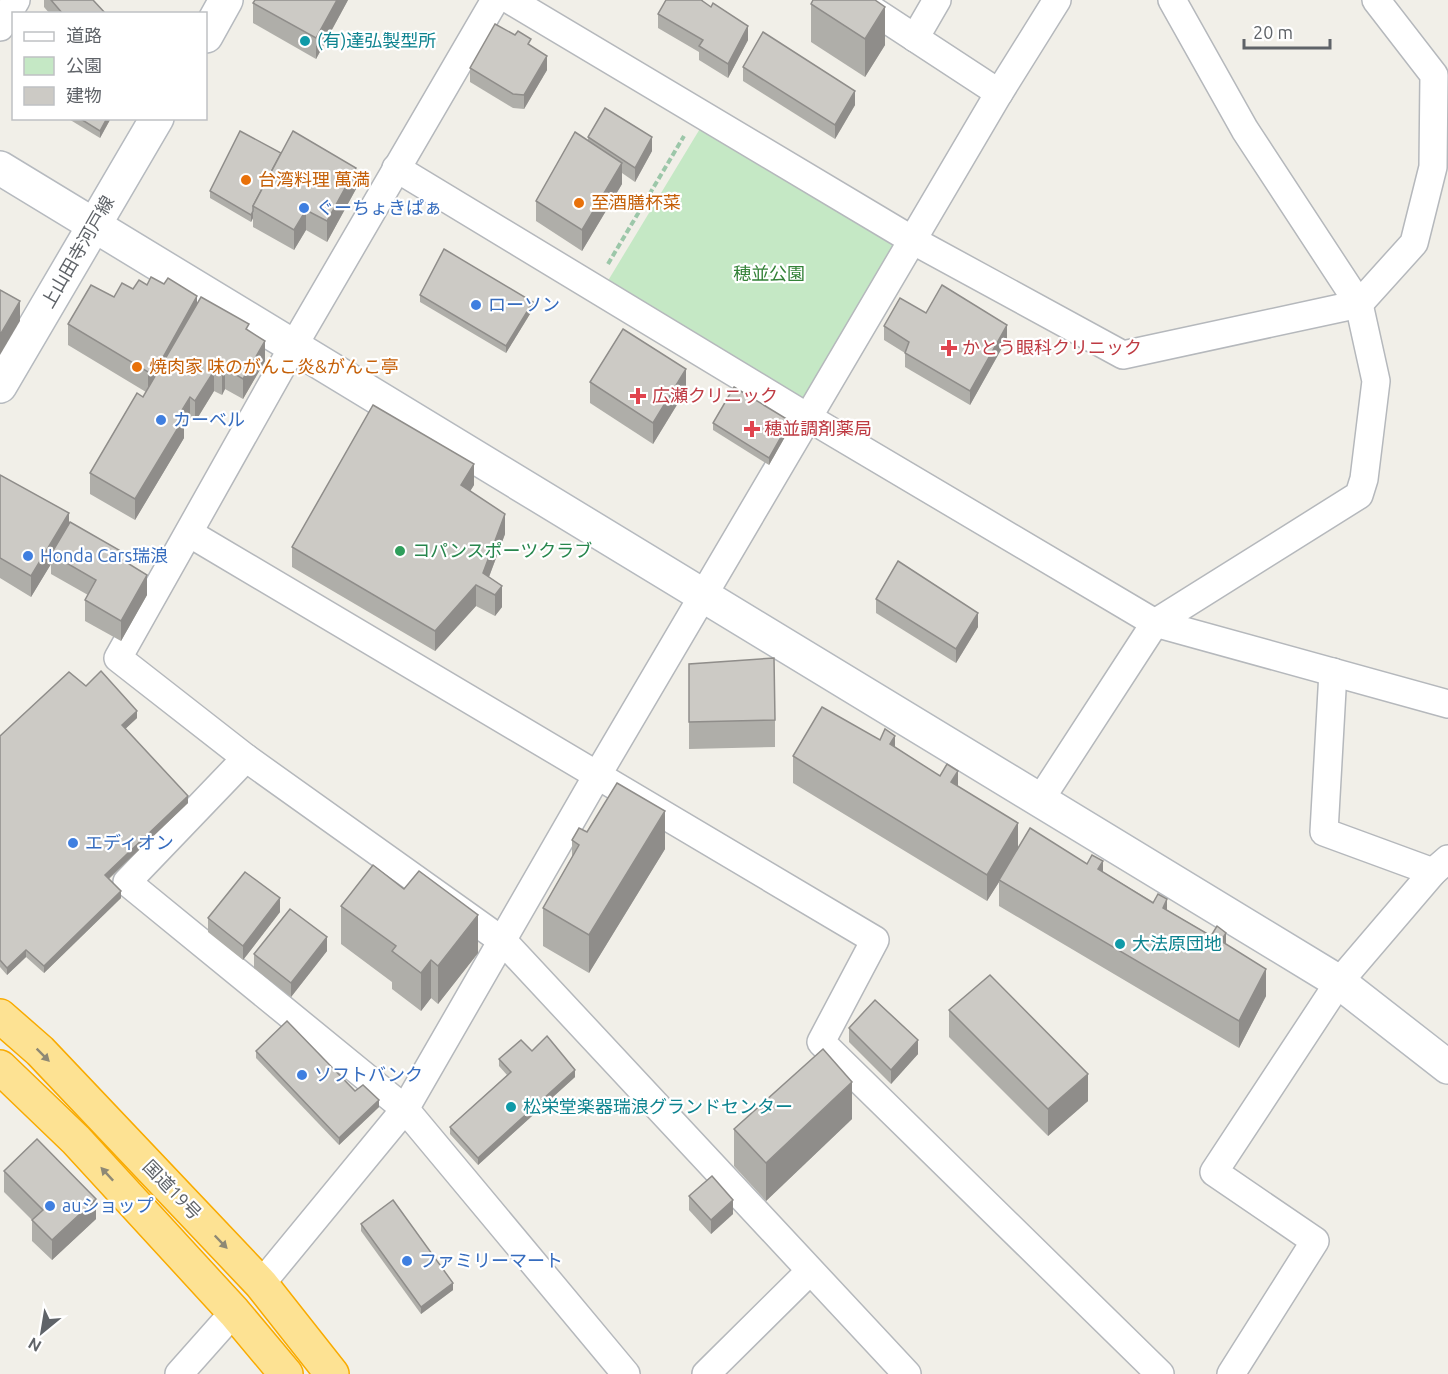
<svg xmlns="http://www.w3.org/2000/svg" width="1448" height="1374" font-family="Ubuntu,'Noto Sans JP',sans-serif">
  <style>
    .green { fill: #c5e8c5 }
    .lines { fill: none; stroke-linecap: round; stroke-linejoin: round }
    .street-casing { stroke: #b5b8bc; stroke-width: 30 }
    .secondary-casing { stroke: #b6babf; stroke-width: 36 }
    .highway-casing { stroke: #f9ab00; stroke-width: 36 }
    .path { stroke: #9cc7a9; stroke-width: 4; stroke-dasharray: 6 3; stroke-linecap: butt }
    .street { stroke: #fff; stroke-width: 27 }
    .secondary { stroke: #fff; stroke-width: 33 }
    .highway { stroke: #fde293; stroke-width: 33 }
    .wall { fill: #afaea9 }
    .shaded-wall { fill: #8f8d8a }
    .building { fill: #cccac5; stroke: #8f8d8a; stroke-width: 1.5 }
    .oneway { fill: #8e8975 }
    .culture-dot { fill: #0f9aa8; stroke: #fff; stroke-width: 2 }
    .food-dot { fill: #e8710a; stroke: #fff; stroke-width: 2 }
    .shop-dot { fill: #3f7fe0; stroke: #fff; stroke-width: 2 }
    .health-dot { fill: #e0444e; stroke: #fff; stroke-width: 2 }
    .leisure-dot { fill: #2e9e5b; stroke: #fff; stroke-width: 2 }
    .labels { text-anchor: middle; stroke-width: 4.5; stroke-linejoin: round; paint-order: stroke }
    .culture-label { font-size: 18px; fill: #0d838f; stroke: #fff; text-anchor: start }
    .food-label { font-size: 18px; fill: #c56008; stroke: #fff; text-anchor: start }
    .shop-label { font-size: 18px; fill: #366cbe; stroke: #fff; text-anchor: start }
    .street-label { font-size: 18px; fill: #5f6368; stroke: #fff }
    .park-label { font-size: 18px; fill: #348238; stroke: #fff }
    .health-label { font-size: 18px; fill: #be3a42; stroke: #fff; text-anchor: start }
    .leisure-label { font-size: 18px; fill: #27864d; stroke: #fff; text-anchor: start }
  </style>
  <rect width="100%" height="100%" fill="#f1efe8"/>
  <!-- green -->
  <path class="green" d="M701 127 901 242 803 403 606 284Z"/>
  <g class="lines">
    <!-- street casing -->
    <g class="street-casing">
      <g id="street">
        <path d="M495 0 294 345 118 658 246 758 504 942 907 1374"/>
        <path d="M510 0 914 241 1123 355 1359 304 1414 243 1433 167 1434 75 1376 0"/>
        <path d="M0 27 16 0"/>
        <path d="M915 38 937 0"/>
        <path d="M999 93 1057 0"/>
        <path d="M396 168 809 418 1155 623 1448 704"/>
        <path d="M189 533 875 940 821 1042 1160 1374"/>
        <path d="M1333 672 1324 832 1433 872"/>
        <path d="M246 758 127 882 405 1109 626 1374"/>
        <path d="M1040 800 1155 623 1359 495 1364 479 1376 381 1359 304 1245 130 1172 0"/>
        <path d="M261 1284 405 1109 598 774 999 93 857 0"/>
        <path d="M179 1374 234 1312"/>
        <path d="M706 1374 810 1271"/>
        <path d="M1231 1374 1315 1241 1214 1172 1339 982 1433 872 1448 859"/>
      </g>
    </g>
    <!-- secondary casing -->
    <g class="secondary-casing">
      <g id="secondary">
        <path d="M206 36 226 0"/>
        <path d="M0 168 1339 982 1448 1067"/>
        <path d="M0 386 157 118"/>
      </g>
    </g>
    <!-- highway casing -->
    <g class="highway-casing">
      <g id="highway">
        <path d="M0 1016 40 1051 261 1284 332 1374"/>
        <path d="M0 1067 76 1140 234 1312 286 1374"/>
      </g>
    </g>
    <!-- path -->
    <path class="path" d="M608 264 684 136"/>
    <!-- street -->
    <use href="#street" class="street"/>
    <!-- secondary -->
    <use href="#secondary" class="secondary"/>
    <!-- highway -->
    <use href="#highway" class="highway"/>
  </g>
  <!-- wall -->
  <g class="wall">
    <path d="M44 0H93L106 14H50L44 7Z"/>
    <path d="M348 0 316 59 253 23V3Z"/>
    <path d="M703 0V1L748 40 728 78 699 60V52L658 28V14Z"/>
    <path d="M811 4 885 45 865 77 811 42Z"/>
    <path d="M531 46 547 70 524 109 513 108 470 82V68Z"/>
    <path d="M743 67 855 105 835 139 743 81Z"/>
    <path d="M67 118H111L100 138Z"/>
    <path d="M588 137 652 151 635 182 622 173V184L582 251 536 221V201L588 141Z"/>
    <path d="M281 153 356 189 327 242 306 230 294 250 253 227V218L251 222 210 198V191Z"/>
    <path d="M147 285 197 303 249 331 265 361 243 399 225 389 222 395 214 391 195 422 190 418 184 428V438L135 520 90 494V473L146 392 68 345V324L114 297 133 289Z"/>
    <path d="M420 295 533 309 506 353 420 302Z"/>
    <path d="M926 313 1007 339 970 405 905 367V353L884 340V326Z"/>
    <path d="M590 382 686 390 653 444 590 403Z"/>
    <path d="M713 423 790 428 769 465 713 430Z"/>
    <path d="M0 475 119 558 147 595 121 641 85 621V600L88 595 51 574V564L31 597 0 578Z"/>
    <path d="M474 485 470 491 505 534 489 577 502 607 495 616 476 606 435 651 292 567V547Z"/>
    <path d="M876 599 978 627 956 663 876 613Z"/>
    <path d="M689 664 775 720V747L689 749Z"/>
    <path d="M86 686 137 718 125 729 188 803 109 879 121 898 44 973 26 957 7 975 0 967V736Z"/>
    <path d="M880 740 895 748 940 776 958 787 1018 849 1087 864 1103 872 1167 910 1226 944 1266 996 1239 1048 999 906V882L987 901 793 783V756Z"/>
    <path d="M587 832 665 849 589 973 543 946V908L572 857V840Z"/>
    <path d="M341 906 478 953 438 1004 431 998 421 1011 392 989V982L341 944Z"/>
    <path d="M280 912 243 960 208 932V918Z"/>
    <path d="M327 951 291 997 254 968V954Z"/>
    <path d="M949 1010 1088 1101 1048 1136 949 1037Z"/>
    <path d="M849 1028 918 1054 891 1084 849 1042Z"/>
    <path d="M256 1051 355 1091 379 1107 339 1145 256 1058Z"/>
    <path d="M532 1051 575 1077 478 1165 450 1134V1127L507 1075 499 1066V1059Z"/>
    <path d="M852 1119 766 1201 734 1166V1129Z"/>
    <path d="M4 1171 96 1219 52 1260 32 1241V1220L4 1192Z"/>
    <path d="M689 1196 733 1214 711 1234 689 1210Z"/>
    <path d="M361 1224 453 1290 421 1314 361 1231Z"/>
  </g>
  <!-- shaded-wall -->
  <g class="shaded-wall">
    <path d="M337 0H348L316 59V38Z"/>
    <path d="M885 7V45L865 77V39Z"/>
    <path d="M748 26V40L728 78V64Z"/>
    <path d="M547 56V70L524 109V95Z"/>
    <path d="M855 91V105L835 139V125Z"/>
    <path d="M107 118H111L100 138V131Z"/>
    <path d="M652 137V151L635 182V168Z"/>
    <path d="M622 163V184L582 251V230Z"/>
    <path d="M356 168V189L327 242V221Z"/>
    <path d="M306 210V230L294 250V230Z"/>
    <path d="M253 211V218L251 222V215Z"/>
    <path d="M197 296V317L148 392V372Z"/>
    <path d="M20 301V321L0 355V335Z"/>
    <path d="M533 302V309L506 353V346Z"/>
    <path d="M1007 325V339L970 405V391Z"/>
    <path d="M265 341V361L243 399V379Z"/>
    <path d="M225 368V389L222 395V375Z"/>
    <path d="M686 369V390L653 444V423Z"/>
    <path d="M214 371V391L195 422V401Z"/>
    <path d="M190 397V418L184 428V438L135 520V499Z"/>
    <path d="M790 421V428L769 465V458Z"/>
    <path d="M474 464V485L461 506V485Z"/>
    <path d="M69 513V534L51 554V564L31 597V576Z"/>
    <path d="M505 514V534L484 590 483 573Z"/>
    <path d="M147 575V595L121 641V621Z"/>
    <path d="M476 585V606L435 651V631Z"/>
    <path d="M502 586V607L495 616V595Z"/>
    <path d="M978 613V627L956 663V649Z"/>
    <path d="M137 711V718L122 732V725Z"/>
    <path d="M895 736V763L890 744Z"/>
    <path d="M958 771V798L951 782Z"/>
    <path d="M188 796V803L105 882V875Z"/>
    <path d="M665 811V849L589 973V935Z"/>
    <path d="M1018 823V850L999 880V882L987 901V875Z"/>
    <path d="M1103 861V888L1098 869Z"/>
    <path d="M121 891V898L44 973V966Z"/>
    <path d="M280 898V912L243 960V946Z"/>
    <path d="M1167 899V926L1163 908Z"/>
    <path d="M478 915V953L438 1004V966Z"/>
    <path d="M1226 933V959L1221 941Z"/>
    <path d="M327 937V951L291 997V983Z"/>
    <path d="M26 950V957L7 975V968Z"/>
    <path d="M431 960V998L421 1011V973Z"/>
    <path d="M1266 969V996L1239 1048V1021Z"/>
    <path d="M918 1040V1054L891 1084V1070Z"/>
    <path d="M575 1070V1077L478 1165V1158Z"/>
    <path d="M1088 1074V1101L1048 1136V1109Z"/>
    <path d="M852 1082V1119L766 1201V1163Z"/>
    <path d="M379 1100V1107L339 1145V1138Z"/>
    <path d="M96 1199V1219L52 1260V1240Z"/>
    <path d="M733 1200V1214L711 1234V1220Z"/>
    <path d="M453 1283V1290L421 1314V1307Z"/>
  </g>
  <!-- building -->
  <g class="building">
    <path d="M51 0H93L106 14H63Z"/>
    <path d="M255 0H337L316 38 253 3Z"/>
    <path d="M666 0H701L711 7 713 3 748 26 728 64 699 46 703 40 658 14Z"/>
    <path d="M813 0H875L885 7 865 39 811 4Z"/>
    <path d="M495 24 515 35 518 31 531 39 528 44 547 56 524 95 513 94 470 68Z"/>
    <path d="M763 32 855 91 835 125 743 67Z"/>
    <path d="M605 108 652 137 635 168 588 137Z"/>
    <path d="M79 118H107L100 131Z"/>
    <path d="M240 131 281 153 253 206V211L251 215 210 191Z"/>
    <path d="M293 131 356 168 327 221 306 210 294 230 253 206Z"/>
    <path d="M575 132 622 163 582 230 536 201Z"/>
    <path d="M444 249 533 302 506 346 420 295Z"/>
    <path d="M151 277 164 284 168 278 197 296 157 368 148 372 68 324 91 285 114 297 122 283 133 289 139 280 147 285Z"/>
    <path d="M942 285 1007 325 970 391 905 353 909 342 884 326 900 298 926 313Z"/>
    <path d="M0 290 20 301 0 335Z"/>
    <path d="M201 297 249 324 246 329 265 341 243 379 225 368 222 375 214 371 195 401 190 397 179 415 184 418 135 499 90 473 137 393 143 397Z"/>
    <path d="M623 329 686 369 653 423 590 382Z"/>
    <path d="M734 387 790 421 769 458 713 423Z"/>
    <path d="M373 405 474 464 461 485 505 514 483 573 502 586 495 595 476 585 435 631 292 547Z"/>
    <path d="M0 475 69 513 31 576 0 558Z"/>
    <path d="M70 522 119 550 116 556 147 575 121 621 85 600 96 580 51 554Z"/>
    <path d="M898 561 978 613 956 649 876 599Z"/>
    <path d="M774 658 775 720 689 722V664Z"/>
    <path d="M101 671 137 711 122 725 188 796 105 875 121 891 44 966 26 950 7 968 0 960V736L69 672 86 686Z"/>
    <path d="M822 707 880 740 885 729 895 736 890 744 940 776 947 764 958 771 951 782 1018 823 987 875 793 756Z"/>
    <path d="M617 783 665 811 589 935 543 908 579 845 572 840 579 828 587 832Z"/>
    <path d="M1030 828 1087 864 1092 855 1103 861 1098 869 1153 903 1158 894 1167 899 1163 908 1211 936 1217 926 1226 933 1221 941 1266 969 1239 1021 999 880Z"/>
    <path d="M373 865 404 889 419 871 478 915 438 966 431 960 421 973 392 951 396 946 341 906Z"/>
    <path d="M245 872 280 898 243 946 208 918Z"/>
    <path d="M290 909 327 937 291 983 254 954Z"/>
    <path d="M990 975 1088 1074 1048 1109 949 1010Z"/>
    <path d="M875 1000 918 1040 891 1070 849 1028Z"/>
    <path d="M287 1021 355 1091 363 1085 379 1100 339 1138 256 1051Z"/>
    <path d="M547 1036 575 1070 478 1158 450 1127 511 1072 499 1059 521 1040 532 1051Z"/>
    <path d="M823 1049 852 1082 766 1163 734 1129Z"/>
    <path d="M37 1139 96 1199 52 1240 32 1220 43 1210 4 1171Z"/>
    <path d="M712 1176 733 1200 711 1220 689 1196Z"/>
    <path d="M393 1200 453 1283 421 1307 361 1224Z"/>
  </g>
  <!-- one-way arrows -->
  <defs><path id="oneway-solid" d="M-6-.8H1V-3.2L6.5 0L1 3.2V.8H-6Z" transform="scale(1.5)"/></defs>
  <g class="oneway">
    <use href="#oneway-solid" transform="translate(43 1055) rotate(45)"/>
    <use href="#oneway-solid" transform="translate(107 1174) rotate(-133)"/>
    <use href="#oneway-solid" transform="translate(221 1242) rotate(46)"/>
  </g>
  <!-- markers -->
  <g class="culture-dot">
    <circle cx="305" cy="41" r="6"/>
    <circle cx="1120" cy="944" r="6"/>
    <circle cx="511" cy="1107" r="6"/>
  </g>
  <g class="food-dot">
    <circle cx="246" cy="180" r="6"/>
    <circle cx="579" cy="203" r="6"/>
    <circle cx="137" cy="367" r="6"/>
  </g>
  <g class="shop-dot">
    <circle cx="304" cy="208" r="6"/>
    <circle cx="476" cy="305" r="6"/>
    <circle cx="161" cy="420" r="6"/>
    <circle cx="28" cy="556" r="6"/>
    <circle cx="73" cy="843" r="6"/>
    <circle cx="302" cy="1075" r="6"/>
    <circle cx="50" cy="1206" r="6"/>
    <circle cx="407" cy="1261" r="6"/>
  </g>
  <g class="health-dot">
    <path d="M946 339h6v6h6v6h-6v6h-6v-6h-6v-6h6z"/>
    <path d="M635 387h6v6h6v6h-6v6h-6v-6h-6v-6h6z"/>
    <path d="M749 420h6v6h6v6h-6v6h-6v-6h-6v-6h6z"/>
  </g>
  <circle class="leisure-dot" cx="400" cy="551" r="6"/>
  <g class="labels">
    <!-- culture labels -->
    <g class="culture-label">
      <text x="317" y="47">(有)達弘製型所</text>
      <text x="1132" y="950">大法原団地</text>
      <text x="523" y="1113">松栄堂楽器瑞浪グランドセンター</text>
    </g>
    <!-- food labels -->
    <g class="food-label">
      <text x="258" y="186">台湾料理 萬満</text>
      <text x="591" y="209">至酒膳杯菜</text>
      <text x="149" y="373">焼肉家 味のがんこ炎&amp;がんこ亭</text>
    </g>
    <!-- shop labels -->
    <g class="shop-label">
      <text x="316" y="214">ぐーちょきぱぁ</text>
      <text x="488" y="311">ローソン</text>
      <text x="173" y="426">カーベル</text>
      <text x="40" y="562">Honda Cars瑞浪</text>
      <text x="85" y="849">エディオン</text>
      <text x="314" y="1081">ソフトバンク</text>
      <text x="62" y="1212">auショップ</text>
      <text x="419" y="1267">ファミリーマート</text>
    </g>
    <!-- street labels -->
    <g class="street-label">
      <text transform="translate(78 252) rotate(-60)" y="6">上山田寺河戸線</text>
      <text transform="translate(172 1190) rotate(46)" y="6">国道19号</text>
    </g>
    <!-- park labels -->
    <g class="park-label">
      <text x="769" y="280">穂並公園</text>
    </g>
    <!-- health labels -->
    <g class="health-label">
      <text x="962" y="354">かとう眼科クリニック</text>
      <text x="652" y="402">広瀬クリニック</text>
      <text x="764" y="435">穂並調剤薬局</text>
    </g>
    <!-- leisure labels -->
    <g class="leisure-label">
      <text x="412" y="557">コパンスポーツクラブ</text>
    </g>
  </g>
  <!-- legend -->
  <rect x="12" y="12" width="195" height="108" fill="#ffffff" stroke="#bfc1c3" stroke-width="1.5"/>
  <rect x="24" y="32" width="30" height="9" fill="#ffffff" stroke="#bfc1c3" stroke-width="1.5"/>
  <text x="66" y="42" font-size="18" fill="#5f6368">道路</text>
  <rect x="24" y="57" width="30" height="18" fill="#c5e8c5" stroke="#bfc1c3" stroke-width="1.5"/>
  <text x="66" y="72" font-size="18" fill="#5f6368">公園</text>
  <rect x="24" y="87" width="30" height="18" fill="#cccac5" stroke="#bfc1c3" stroke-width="1.5"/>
  <text x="66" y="102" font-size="18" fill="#5f6368">建物</text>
  <!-- north arrow -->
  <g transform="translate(42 1332) rotate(210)" stroke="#ffffff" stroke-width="4.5" paint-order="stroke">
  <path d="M0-4.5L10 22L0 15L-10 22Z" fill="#5f6368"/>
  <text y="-9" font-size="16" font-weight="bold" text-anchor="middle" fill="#5f6368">N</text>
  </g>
  <!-- scale -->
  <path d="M1244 39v9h86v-9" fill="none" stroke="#5f6368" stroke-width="3"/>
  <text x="1253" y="39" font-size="18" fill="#5f6368" stroke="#ffffff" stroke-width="4.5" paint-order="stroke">20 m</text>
</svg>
